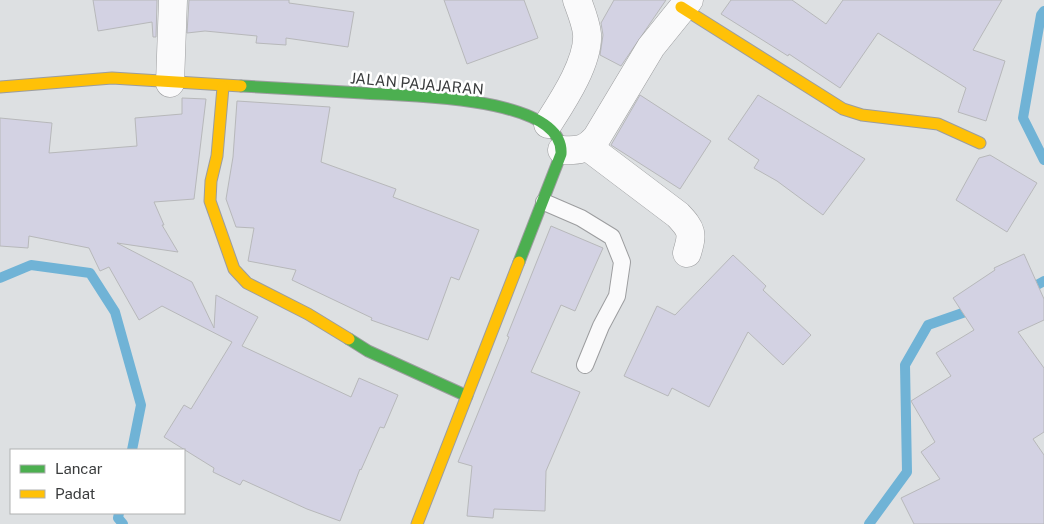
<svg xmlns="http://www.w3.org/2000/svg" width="1044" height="524" font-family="'Public Sans',sans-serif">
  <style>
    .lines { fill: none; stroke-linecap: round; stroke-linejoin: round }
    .stream { stroke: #70b3d6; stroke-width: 10 }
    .building { fill: #d3d2e3; stroke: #b7b8ba }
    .lane-casing { stroke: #9c9d9f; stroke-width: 18 }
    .street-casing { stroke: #9c9d9f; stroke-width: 29 }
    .fast-casing { stroke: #9c9d9f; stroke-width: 13 }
    .slow-casing { stroke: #9c9d9f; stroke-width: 13 }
    .lane { stroke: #fafafb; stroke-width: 16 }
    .street { stroke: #fafafb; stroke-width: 28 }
    .fast { stroke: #4caf50; stroke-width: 11 }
    .slow { stroke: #ffc107; stroke-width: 11 }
    .labels { text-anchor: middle; stroke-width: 5; stroke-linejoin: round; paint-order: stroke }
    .street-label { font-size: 15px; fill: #3a3c3d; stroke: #fff }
  </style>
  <rect width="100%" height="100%" fill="#dde0e2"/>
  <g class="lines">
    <!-- stream -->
    <g class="stream">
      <path d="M1044 11 1041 15 1023 118 1044 160"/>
      <path d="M0 278 31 265 90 273 115 312 141 405 132 450"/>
      <path d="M1026 291 1044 281"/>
      <path d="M119 513 118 518 123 524"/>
      <path d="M869 524 907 472 905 365 928 325 974 309"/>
    </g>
  </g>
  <!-- building -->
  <g class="building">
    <path d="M93 0H157L156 37H153L152 22 98 31Z"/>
    <path d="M189 0H289V3L354 12 348 47 286 38V45L256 43 257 36 205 31 187 33Z"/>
    <path d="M444 0H524L538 38 467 64Z"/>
    <path d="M614 0H666L621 66 600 55 603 35 601 23Z"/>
    <path d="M731 0H792L826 24 843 0H1002L973 50 1005 61 986 121 958 112 966 88 878 33 840 88 789 54 788 56 721 14Z"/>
    <path d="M640 95 711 141 680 189 611 145Z"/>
    <path d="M758 95 865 159 823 215 777 181 754 168 759 160 728 139Z"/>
    <path d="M182 98 206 99 194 199 154 202 164 225H162L178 252 117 243 192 282 214 328 216 295 258 317 242 346 351 397 359 378 398 395 384 428 380 427 361 470 360 469 340 521 307 509 243 480 240 485 213 472 214 468 164 437 184 405 191 409 232 342 162 306 139 320 109 267 100 271 89 248 29 236 28 248 0 246V118L52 123 49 153 137 146 135 118 182 114Z"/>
    <path d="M237 101 330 107 321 162 396 189 393 197 479 230 459 280 451 277 428 340 371 320 372 318 292 280 296 270 248 261 254 228 236 227 226 199 233 157Z"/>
    <path d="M990 155 1037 183 1007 232 956 200 979 158Z"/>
    <path d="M551 226 603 248 575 311 561 305 531 372 580 392 546 471 545 511 494 509 493 518 467 516 472 466 458 462 509 337 507 336Z"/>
    <path d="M1024 254 1044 299V320L1018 332 1044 368V432L1033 439 1044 455V524H914L901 498 940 479 921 452 935 442 911 401 951 376 936 353 974 330 953 298 995 270 994 268Z"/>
    <path d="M733 255 766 286 763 290 811 335 783 365 748 332 709 407 672 388 668 396 624 376 657 306 675 315Z"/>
  </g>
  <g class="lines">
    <!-- lane casing -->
    <g class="lane-casing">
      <path id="lane" d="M544 202 581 218 612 237 622 262 617 296 601 326 585 365"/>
    </g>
    <!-- street casing -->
    <g class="street-casing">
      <g id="street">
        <path d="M170 83 173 0"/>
        <path d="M548 124C562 102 589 62 587 34 586 23 581 11 577 0"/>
        <path d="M588 147 678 215C692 230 693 233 687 253"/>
        <path d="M562 150C578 151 586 150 597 137L651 47 689 0"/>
      </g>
    </g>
    <!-- fast casing -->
    <g class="fast-casing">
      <g id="fast">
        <path d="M241 86C282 88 323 91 363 93 402 96 565 95 561 154L519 262"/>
        <path d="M349 339 368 351 467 396"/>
      </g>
    </g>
    <!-- slow casing -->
    <g class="slow-casing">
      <g id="slow">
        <path d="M681 7 843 109 862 115 938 124 980 143"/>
        <path d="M0 87 112 78 241 86"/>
        <path d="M223 87 217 156 211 181 210 201 234 269 247 283 308 314 349 339"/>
        <path d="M417 524 519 262"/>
      </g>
    </g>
    <!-- lane -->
    <use href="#lane" class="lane"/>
    <!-- street -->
    <use href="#street" class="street"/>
    <!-- fast -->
    <use href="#fast" class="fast"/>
    <!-- slow -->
    <use href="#slow" class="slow"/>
  </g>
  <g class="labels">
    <!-- street labels -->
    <g class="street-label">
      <text transform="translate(417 84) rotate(5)" y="5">JALAN PAJAJARAN</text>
    </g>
  </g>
  <!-- legend -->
  <rect x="10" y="449" width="175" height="65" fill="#ffffff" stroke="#b0b1b1"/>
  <rect x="20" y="465" width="25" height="8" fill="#4caf50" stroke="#b0b1b1"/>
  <text x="55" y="474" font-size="15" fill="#3a3c3d">Lancar</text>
  <rect x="20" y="490" width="25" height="8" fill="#ffc107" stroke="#b0b1b1"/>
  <text x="55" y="499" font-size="15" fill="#3a3c3d">Padat</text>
</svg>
